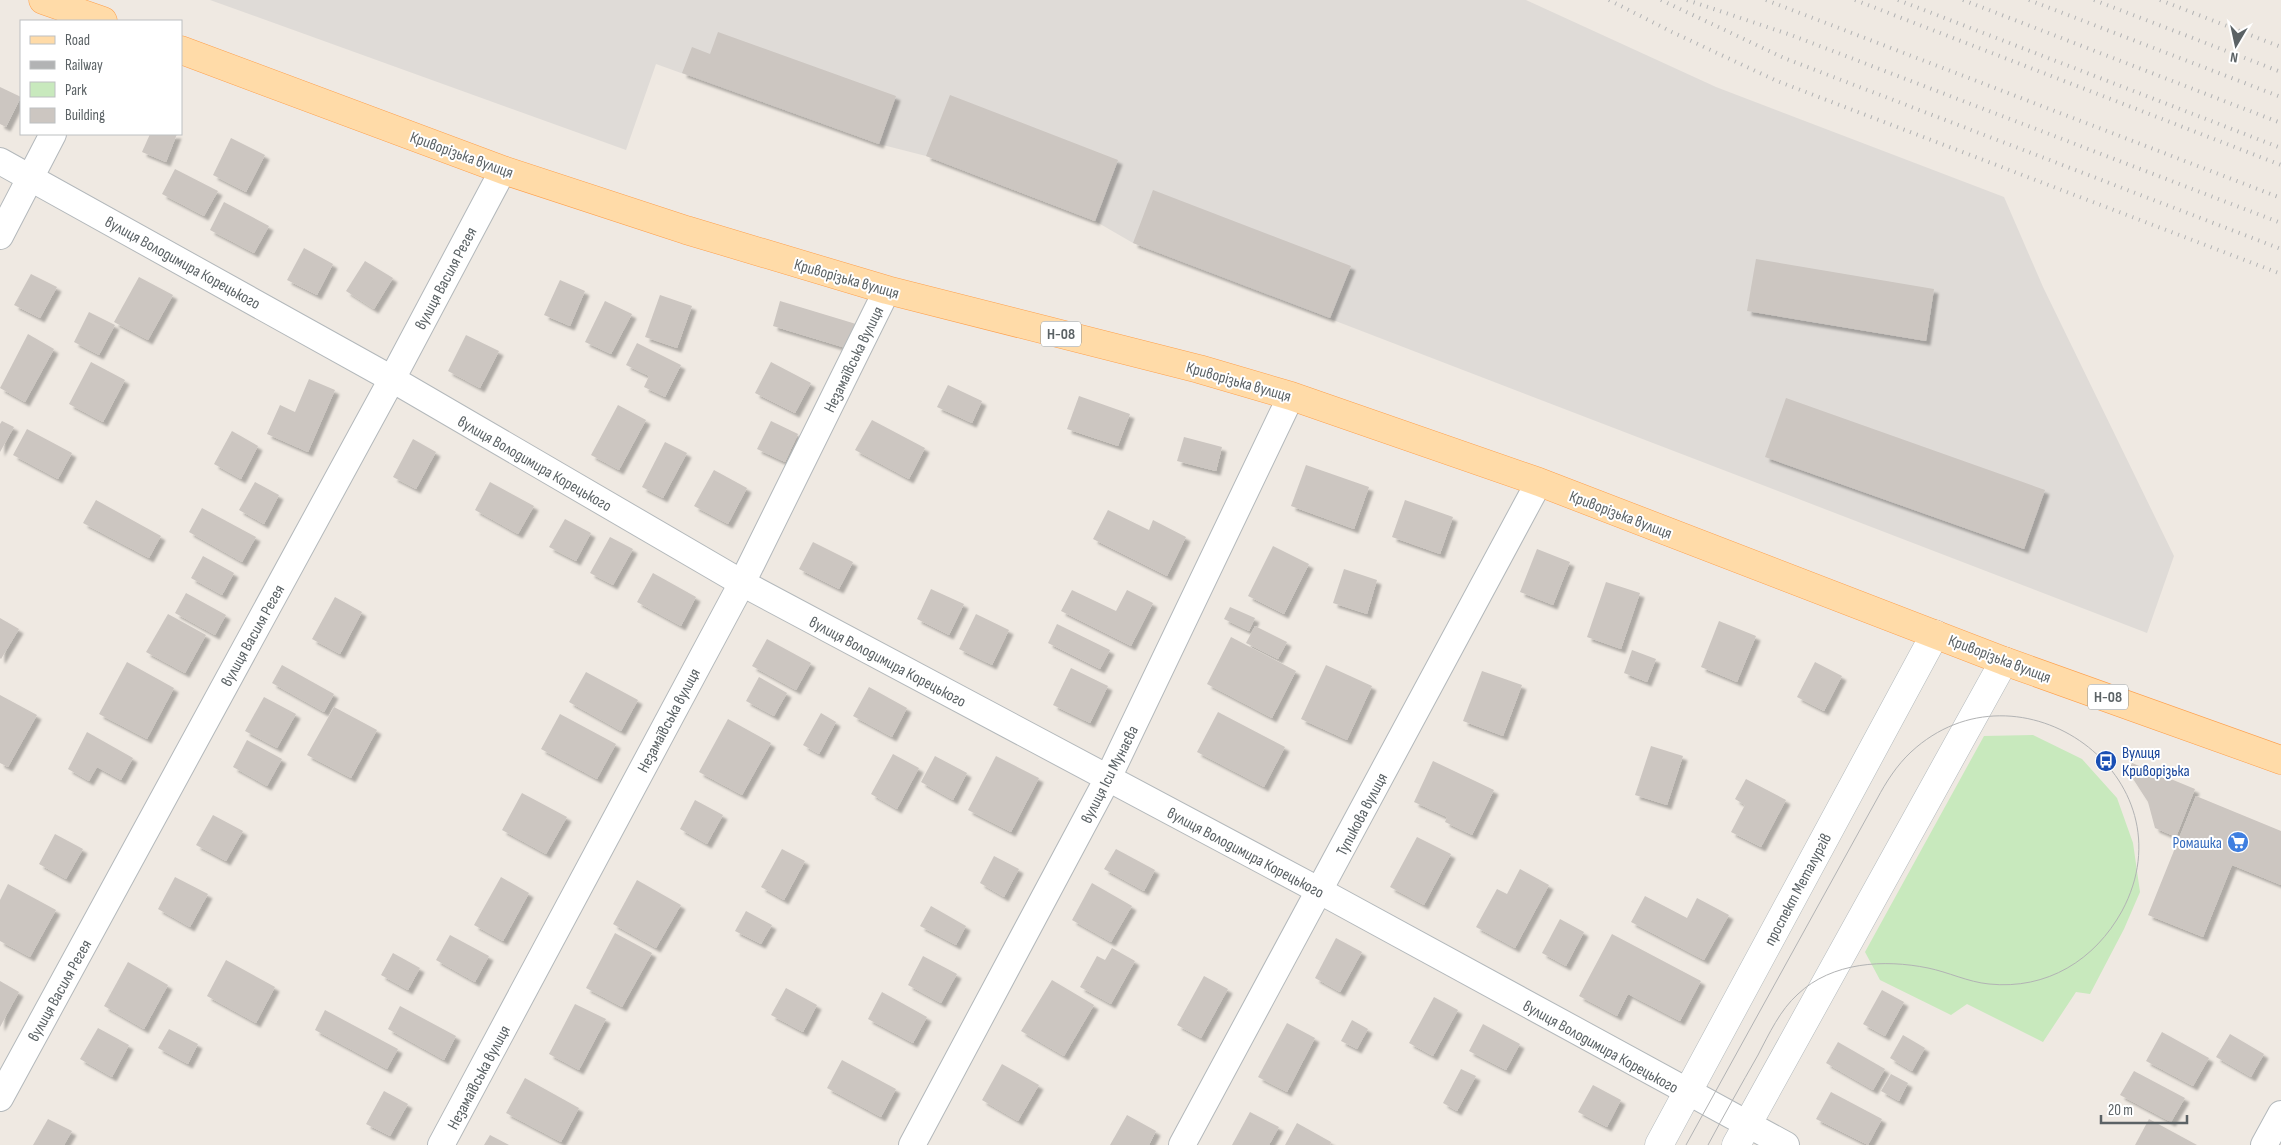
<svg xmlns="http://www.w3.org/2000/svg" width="2281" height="1145" font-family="'Sofia Sans Condensed',sans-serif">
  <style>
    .industrial { fill: #dfdbd7 }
    .green { fill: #c8e9bd }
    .building { fill: #ccc6c1; filter: url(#shadow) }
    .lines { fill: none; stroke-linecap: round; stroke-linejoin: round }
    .minor-casing { stroke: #b3b8bb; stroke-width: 28 }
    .secondary-casing { stroke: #b2b9bc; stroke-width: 29 }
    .primary-casing { stroke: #fea04d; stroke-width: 29 }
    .minor { stroke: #fff; stroke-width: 26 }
    .secondary { stroke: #fff; stroke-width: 28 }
    .primary { stroke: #ffdba8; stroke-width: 28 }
    .tram { stroke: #b2b3b4; stroke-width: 1 }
    .rail { stroke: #b2b3b4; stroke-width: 4; stroke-dasharray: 1 6; stroke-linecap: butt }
    .labels { text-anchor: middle; stroke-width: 4; stroke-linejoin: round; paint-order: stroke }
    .shield { fill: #fff; stroke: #8c9193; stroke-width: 1 }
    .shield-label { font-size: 15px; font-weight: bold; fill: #5b6265 }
    .street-label { font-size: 16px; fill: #5b6265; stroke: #fff }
    .transit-label { font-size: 16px; fill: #164399; stroke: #fff; text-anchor: start }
    .shop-label { font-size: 16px; fill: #366cbe; stroke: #fff; text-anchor: end }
  </style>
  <defs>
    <filter id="shadow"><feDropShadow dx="4.5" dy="4.5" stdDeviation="1" flood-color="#0004"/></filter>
  </defs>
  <rect width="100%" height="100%" fill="#efe9e2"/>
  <!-- industrial -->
  <path class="industrial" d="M210 0H1526L1716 87 2004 197 2043 287 2174 556 2147 633 1133 243 1095 221 926 156 879 144 656 64 626 150Z"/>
  <!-- green -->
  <path class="green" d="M2033 735 2082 759 2117 798 2133 843 2140 892 2124 929 2090 994 2076 992 2043 1042 1967 1004 1951 1015 1880 980 1865 952 1984 736Z"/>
  <!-- building -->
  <g class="building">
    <path d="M718 32 896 96 879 144 682 73 692 47 710 54Z"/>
    <path d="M0 87 21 97 6 127 0 124Z"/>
    <path d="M950 95 1118 160 1095 221 926 156Z"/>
    <path d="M150 134H177L166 162 142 152Z"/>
    <path d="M231 138 265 155 246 192 213 175Z"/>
    <path d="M175 169 218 191 204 216 162 194Z"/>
    <path d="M1153 190 1351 266 1330 318 1133 243Z"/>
    <path d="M224 202 269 226 254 253 210 230Z"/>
    <path d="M304 248 333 264 317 295 287 280Z"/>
    <path d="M1756 259 1934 289 1926 341 1747 311Z"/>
    <path d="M365 261 393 278 374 309 346 291Z"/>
    <path d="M31 274 57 287 40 318 14 305Z"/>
    <path d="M139 277 173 295 148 340 114 322Z"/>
    <path d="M560 280 585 291 570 326 544 315Z"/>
    <path d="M660 295 692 306 677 348 645 337Z"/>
    <path d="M605 301 632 314 611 354 585 342Z"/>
    <path d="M780 301 856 324 849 349 773 326Z"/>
    <path d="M89 312 115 325 99 355 74 342Z"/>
    <path d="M28 334 54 349 25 402 0 388Z"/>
    <path d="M466 335 499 351 480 388 448 371Z"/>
    <path d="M637 343 681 365 665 397 644 387 649 376 626 365Z"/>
    <path d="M91 362 125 380 103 422 69 404Z"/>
    <path d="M771 362 811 383 795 413 755 393Z"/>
    <path d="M309 379 335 390 308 452 267 434 280 405 295 412Z"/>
    <path d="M948 385 982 401 972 423 937 407Z"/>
    <path d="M1079 396 1130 414 1118 446 1067 429Z"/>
    <path d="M1786 398 2045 490 2024 549 1765 457Z"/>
    <path d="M618 405 646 420 619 470 591 455Z"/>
    <path d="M872 420 925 448 909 479 855 450Z"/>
    <path d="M2 421 14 427 0 452V424Z"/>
    <path d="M771 421 798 434 785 462 757 449Z"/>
    <path d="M27 429 72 453 58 479 13 455Z"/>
    <path d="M232 431 258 446 241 479 214 464Z"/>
    <path d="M1184 437 1222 447 1216 471 1177 461Z"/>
    <path d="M413 439 436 452 416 489 393 477Z"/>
    <path d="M665 442 687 453 663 498 642 487Z"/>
    <path d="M1306 465 1369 487 1354 529 1291 506Z"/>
    <path d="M714 470 747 488 728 524 694 506Z"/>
    <path d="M255 482 279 495 264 524 239 510Z"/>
    <path d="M490 482 534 506 518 534 475 510Z"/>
    <path d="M96 500 161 536 149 558 83 523Z"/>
    <path d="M1405 500 1453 517 1440 554 1392 537Z"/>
    <path d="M202 508 256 537 242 562 189 532Z"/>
    <path d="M1108 510 1149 530 1153 520 1186 537 1167 576 1093 539Z"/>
    <path d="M565 519 591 533 576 561 549 547Z"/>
    <path d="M610 537 633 549 613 585 590 573Z"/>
    <path d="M813 542 853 562 839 589 799 569Z"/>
    <path d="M1273 546 1309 564 1284 614 1248 596Z"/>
    <path d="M1537 549 1570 562 1553 605 1520 592Z"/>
    <path d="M203 556 234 573 222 595 191 578Z"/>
    <path d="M1344 569 1377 580 1367 614 1333 603Z"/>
    <path d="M653 573 696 597 681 626 637 602Z"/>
    <path d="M1606 582 1640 593 1621 649 1587 637Z"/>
    <path d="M931 589 964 604 949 635 917 619Z"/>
    <path d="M1072 590 1116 611 1127 590 1153 603 1131 646 1061 611Z"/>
    <path d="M186 593 226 615 215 635 175 613Z"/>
    <path d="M335 597 362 612 340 654 312 639Z"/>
    <path d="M1230 607 1255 618 1249 631 1224 619Z"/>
    <path d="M168 614 206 635 185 673 146 652Z"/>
    <path d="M976 614 1009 630 992 665 959 649Z"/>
    <path d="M0 618 19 629 1 659 0 658Z"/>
    <path d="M1719 621 1756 636 1737 682 1701 667Z"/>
    <path d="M1057 624 1110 650 1100 669 1048 643Z"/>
    <path d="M1255 626 1287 642 1278 659 1246 643Z"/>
    <path d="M1231 637 1296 671 1272 718 1207 684Z"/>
    <path d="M767 639 811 663 796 690 752 666Z"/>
    <path d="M1632 650 1656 659 1647 682 1624 673Z"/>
    <path d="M127 662 174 688 147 739 99 714Z"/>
    <path d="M1815 662 1842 676 1824 711 1797 697Z"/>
    <path d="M282 665 334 694 324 712 272 683Z"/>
    <path d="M1326 665 1372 686 1347 740 1301 719Z"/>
    <path d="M1071 668 1108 686 1090 723 1053 705Z"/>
    <path d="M1482 671 1522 685 1503 736 1463 721Z"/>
    <path d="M586 672 638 700 621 731 569 702Z"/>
    <path d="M759 677 787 693 774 716 746 701Z"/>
    <path d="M869 687 907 708 892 737 853 716Z"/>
    <path d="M0 695 37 715 8 767 0 763Z"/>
    <path d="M264 697 296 714 277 748 245 731Z"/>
    <path d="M334 707 377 730 351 778 307 755Z"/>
    <path d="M1218 712 1285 747 1264 787 1197 752Z"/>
    <path d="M821 713 836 722 819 754 803 745Z"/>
    <path d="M560 714 616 744 597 779 541 749Z"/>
    <path d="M728 719 771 743 742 795 699 772Z"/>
    <path d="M87 732 133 758 121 780 97 767 89 781 68 769Z"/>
    <path d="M247 740 282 759 267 786 233 767Z"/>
    <path d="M1651 746 1683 756 1667 805 1635 795Z"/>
    <path d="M893 754 919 768 897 809 871 794Z"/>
    <path d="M935 756 967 773 953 800 921 782Z"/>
    <path d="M996 756 1039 778 1011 832 968 810Z"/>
    <path d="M1433 761 1494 790 1472 835 1445 822 1447 817 1414 802Z"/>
    <path d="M2132 763 2195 789 2176 837 2155 828 2148 802 2128 771Z"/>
    <path d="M1746 779 1786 800 1761 847 1731 832 1745 805 1735 799Z"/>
    <path d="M522 793 567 817 546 854 502 830Z"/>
    <path d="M2196 796 2281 831V885L2232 865 2203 937 2148 915Z"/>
    <path d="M695 800 723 815 707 844 680 829Z"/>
    <path d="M213 815 243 831 226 861 196 845Z"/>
    <path d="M55 834 83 849 66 879 39 864Z"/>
    <path d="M1417 837 1451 854 1424 905 1390 887Z"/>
    <path d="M782 849 805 861 784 900 761 887Z"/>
    <path d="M1116 849 1155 870 1144 891 1104 869Z"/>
    <path d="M994 856 1019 869 1004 897 980 883Z"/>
    <path d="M1520 869 1549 885 1515 948 1476 927 1497 889 1507 894Z"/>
    <path d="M175 877 208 894 190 927 158 909Z"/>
    <path d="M501 877 529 893 503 941 474 925Z"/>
    <path d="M637 880 681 905 656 948 613 924Z"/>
    <path d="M1092 883 1132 906 1111 942 1072 920Z"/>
    <path d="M8 884 56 910 30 957 0 941V900Z"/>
    <path d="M1645 896 1687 918 1697 898 1729 915 1704 960 1631 922Z"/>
    <path d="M931 906 966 926 956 945 920 926Z"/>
    <path d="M746 911 772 925 761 944 735 931Z"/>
    <path d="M1560 919 1584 932 1566 966 1542 953Z"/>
    <path d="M615 933 652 953 622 1007 586 988Z"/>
    <path d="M1612 934 1701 981 1680 1021 1628 994 1617 1016 1579 996Z"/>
    <path d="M450 935 489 956 475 982 436 960Z"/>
    <path d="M1336 938 1362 952 1340 992 1315 978Z"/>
    <path d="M1112 948 1135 961 1111 1004 1080 987 1097 956 1105 960Z"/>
    <path d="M393 953 420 968 408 990 381 975Z"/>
    <path d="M923 956 957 974 941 1003 908 985Z"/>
    <path d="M226 960 275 987 256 1023 207 996Z"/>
    <path d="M128 962 168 985 144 1029 104 1006Z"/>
    <path d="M1204 976 1228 989 1201 1038 1177 1025Z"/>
    <path d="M1052 980 1094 1005 1064 1056 1021 1031Z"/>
    <path d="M0 981 19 992 0 1027Z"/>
    <path d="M786 988 817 1005 803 1032 771 1015Z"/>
    <path d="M1882 990 1904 1002 1885 1036 1863 1024Z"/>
    <path d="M882 992 927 1017 913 1043 868 1019Z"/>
    <path d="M1434 997 1458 1010 1433 1056 1409 1043Z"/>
    <path d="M575 1004 606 1019 579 1070 549 1054Z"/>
    <path d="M400 1006 456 1036 444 1060 388 1029Z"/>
    <path d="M325 1010 398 1049 387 1069 315 1030Z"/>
    <path d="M1352 1020 1368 1029 1357 1049 1341 1041Z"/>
    <path d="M1287 1023 1315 1038 1287 1092 1258 1077Z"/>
    <path d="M1483 1024 1520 1044 1506 1070 1469 1051Z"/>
    <path d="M98 1028 129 1045 112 1077 80 1059Z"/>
    <path d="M169 1029 198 1044 188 1064 158 1048Z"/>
    <path d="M2162 1032 2209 1058 2193 1086 2146 1061Z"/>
    <path d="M2230 1034 2264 1054 2251 1077 2216 1057Z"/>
    <path d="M1903 1035 1925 1048 1912 1071 1890 1058Z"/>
    <path d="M1838 1042 1885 1069 1873 1090 1826 1063Z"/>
    <path d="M842 1060 896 1089 881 1117 827 1088Z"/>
    <path d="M1002 1064 1039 1085 1018 1121 982 1100Z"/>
    <path d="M1461 1069 1476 1076 1457 1111 1443 1103Z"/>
    <path d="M2134 1071 2185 1098 2171 1122 2120 1095Z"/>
    <path d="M1891 1074 1908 1083 1899 1101 1881 1091Z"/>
    <path d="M525 1078 579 1108 561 1142 506 1113Z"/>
    <path d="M1593 1085 1621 1100 1607 1127 1578 1112Z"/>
    <path d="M384 1091 408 1104 390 1136 366 1124Z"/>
    <path d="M1831 1092 1882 1119 1868 1145 1816 1119Z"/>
    <path d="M1250 1112 1279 1127 1269 1145H1232Z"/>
    <path d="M1127 1115 1156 1131 1149 1145H1110Z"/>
    <path d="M48 1119 72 1131 64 1145H33Z"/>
    <path d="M2149 1119 2197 1145H2135Z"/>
    <path d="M1297 1123 1331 1142 1330 1145H1285Z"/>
    <path d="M490 1135 509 1145H484Z"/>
  </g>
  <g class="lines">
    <!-- minor casing -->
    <g class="minor-casing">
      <g id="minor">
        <path d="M0 161 392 379 742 583 1320 891 1786 1145"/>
        <path d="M0 236 53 134"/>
        <path d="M0 1098 392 379 503 170"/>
        <path d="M441 1145 742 583 887 290"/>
        <path d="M912 1145 1108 778 1291 396"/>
        <path d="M1182 1145 1539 482"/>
        <path d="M2264 1145 2281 1114"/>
      </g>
    </g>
    <!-- secondary casing -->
    <g class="secondary-casing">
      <g id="secondary">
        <path d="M1659 1145 1935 634"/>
        <path d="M1736 1145 2004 661"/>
      </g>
    </g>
    <!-- primary casing -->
    <g class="primary-casing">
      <g id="primary">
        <path d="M43 0 103 21"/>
        <path d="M181 50 503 170 686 230 887 290 1199 369 1291 396 1539 482 2004 661 2281 760"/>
      </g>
    </g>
    <!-- minor -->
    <use href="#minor" class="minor"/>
    <!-- secondary -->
    <use href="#secondary" class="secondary"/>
    <!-- primary -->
    <use href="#primary" class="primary"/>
    <!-- tram -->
    <path class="tram" d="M1686 1145 1877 799C1886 782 1897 765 1911 752 2019 652 2194 777 2122 911 2095 960 2047 990 1989 984 1968 982 1948 972 1928 968 1884 959 1832 962 1798 994 1780 1010 1769 1034 1758 1055 1741 1085 1724 1115 1708 1145"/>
    <!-- rail -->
    <g class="rail">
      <path d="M1609 0 1672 32 1777 81 2281 274"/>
      <path d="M1661 0 1784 58 2281 249"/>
      <path d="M1687 0 1791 35 2281 223"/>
      <path d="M1766 0 2281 198"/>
      <path d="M1855 0 2281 165"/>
      <path d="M1898 0 2281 148"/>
      <path d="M1963 0 2281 123"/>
      <path d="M2029 0 2281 97"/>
      <path d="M2094 0 2281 72"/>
      <path d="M2160 0 2281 47"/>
    </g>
  </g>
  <!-- icons -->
  <defs>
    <g id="bus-disc" transform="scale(1.125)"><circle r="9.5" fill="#1a4fb4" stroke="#fff"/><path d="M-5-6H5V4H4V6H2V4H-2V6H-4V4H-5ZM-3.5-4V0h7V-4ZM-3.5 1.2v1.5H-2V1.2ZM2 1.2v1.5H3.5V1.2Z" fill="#fff"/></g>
    <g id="supermarket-disc" transform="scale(1.125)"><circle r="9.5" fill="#3f7fe0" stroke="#fff"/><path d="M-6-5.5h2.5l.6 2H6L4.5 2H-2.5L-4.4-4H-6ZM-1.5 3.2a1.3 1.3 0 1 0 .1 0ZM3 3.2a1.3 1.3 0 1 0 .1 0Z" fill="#fff"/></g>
  </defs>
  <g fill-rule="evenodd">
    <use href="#bus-disc" x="2106" y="761"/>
    <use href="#supermarket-disc" x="2238" y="842"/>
  </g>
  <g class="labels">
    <!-- shield labels -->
    <g class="shield">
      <rect x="1041" y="321.5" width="40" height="25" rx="4"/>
      <rect x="2088" y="684.5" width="40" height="25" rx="4"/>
    </g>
    <g class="shield-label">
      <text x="1061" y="339">Н-08</text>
      <text x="2108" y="702">Н-08</text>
    </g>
    <!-- street labels -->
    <g class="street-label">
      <text transform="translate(462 154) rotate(20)" y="6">Криворізька вулиця</text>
      <text transform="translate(183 262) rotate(29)" y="6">вулиця Володимира Корецького</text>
      <text transform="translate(445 278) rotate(-62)" y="6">вулиця Василя Регея</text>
      <text transform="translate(847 278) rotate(16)" y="6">Криворізька вулиця</text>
      <text transform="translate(853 359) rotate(-64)" y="6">Незамаївська вулиця</text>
      <text transform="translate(1239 381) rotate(16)" y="6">Криворізька вулиця</text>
      <text transform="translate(535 463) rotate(30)" y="6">вулиця Володимира Корецького</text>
      <text transform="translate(1621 514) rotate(21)" y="6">Криворізька вулиця</text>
      <text transform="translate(252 635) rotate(-61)" y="6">вулиця Василя Регея</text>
      <text transform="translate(2000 658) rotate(21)" y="6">Криворізька вулиця</text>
      <text transform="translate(888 661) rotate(28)" y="6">вулиця Володимира Корецького</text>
      <text transform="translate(668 720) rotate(-62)" y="6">Незамаївська вулиця</text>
      <text transform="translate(1109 774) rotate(-63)" y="6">вулиця Іси Мунаєва</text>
      <text transform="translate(1361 814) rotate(-62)" y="6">Тупикова вулиця</text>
      <text transform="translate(1246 852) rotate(28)" y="6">вулиця Володимира Корецького</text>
      <text transform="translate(1797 889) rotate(-62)" y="6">проспект Металургів</text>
      <text transform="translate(59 990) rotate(-61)" y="6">вулиця Василя Регея</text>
      <text transform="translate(1601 1046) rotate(29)" y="6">вулиця Володимира Корецького</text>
      <text transform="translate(478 1077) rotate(-62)" y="6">Незамаївська вулиця</text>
    </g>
    <!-- transit labels -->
    <g class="transit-label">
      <text x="2122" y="758">Вулиця<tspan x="2122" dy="18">Криворізька</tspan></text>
    </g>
    <!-- shop labels -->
    <g class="shop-label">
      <text x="2222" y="848">Ромашка</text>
    </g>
  </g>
  <!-- legend -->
  <rect x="20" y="20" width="162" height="115" fill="#ffffff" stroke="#bdc0c1"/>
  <rect x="30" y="36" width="25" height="8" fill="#ffdba8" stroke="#bdc0c1"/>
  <text x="65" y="45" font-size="15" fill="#5b6265">Road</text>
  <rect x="30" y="61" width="25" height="8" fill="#b2b3b4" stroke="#bdc0c1"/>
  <text x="65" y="70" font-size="15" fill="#5b6265">Railway</text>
  <rect x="30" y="82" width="25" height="15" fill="#c8e9bd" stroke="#bdc0c1"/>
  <text x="65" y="95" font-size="15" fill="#5b6265">Park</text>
  <rect x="30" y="108" width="25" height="15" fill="#ccc6c1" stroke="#bdc0c1"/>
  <text x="65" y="120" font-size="15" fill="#5b6265">Building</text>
  <!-- north arrow -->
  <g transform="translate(2236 45) rotate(189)" stroke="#ffffff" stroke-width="4" paint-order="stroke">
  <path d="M0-4L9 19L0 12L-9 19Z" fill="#5b6265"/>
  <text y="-8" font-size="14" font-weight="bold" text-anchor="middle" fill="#5b6265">N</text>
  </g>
  <!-- scale -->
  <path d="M2101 1115v8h86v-8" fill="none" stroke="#5b6265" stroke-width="2.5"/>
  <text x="2108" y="1115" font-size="15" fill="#5b6265" stroke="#ffffff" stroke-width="4" paint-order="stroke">20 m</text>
</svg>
